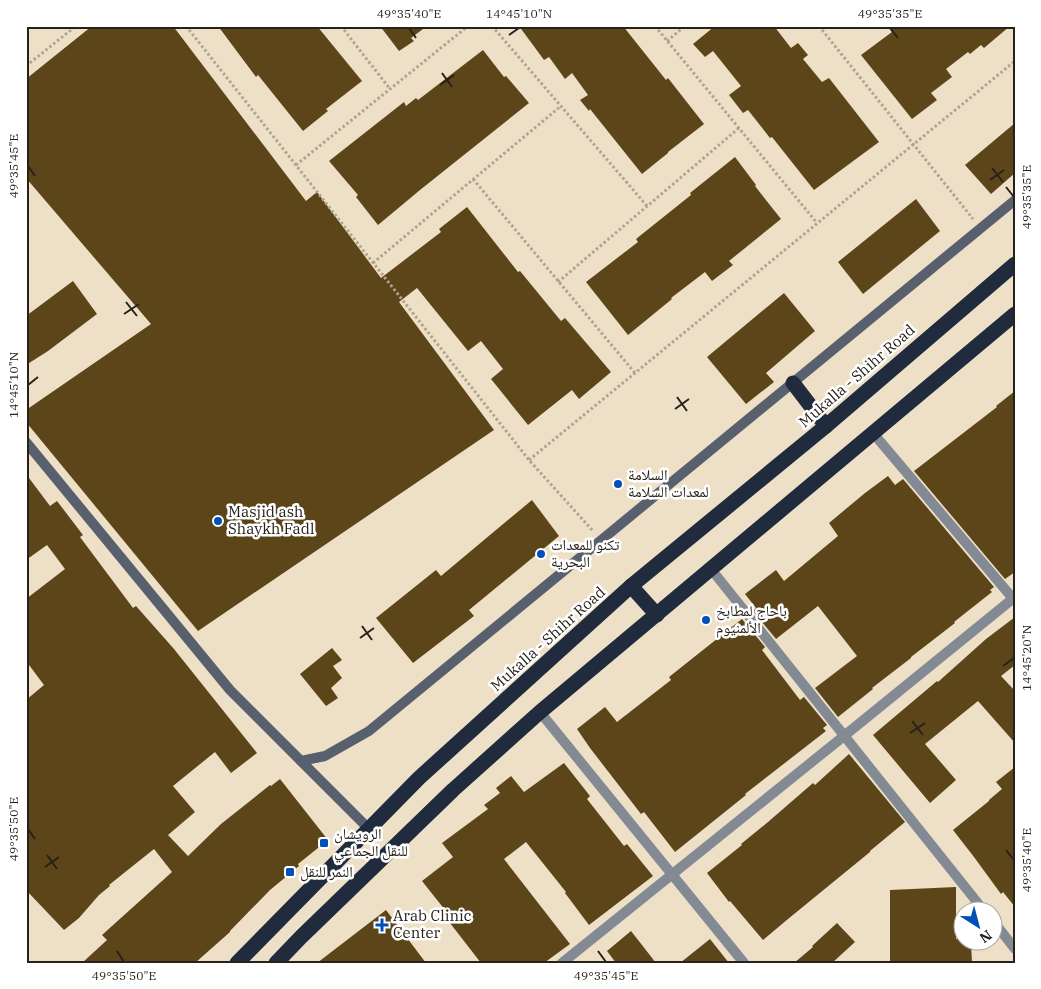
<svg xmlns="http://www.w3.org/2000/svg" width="1041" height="989" font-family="'IBM Plex Serif','Noto Naskh Arabic',serif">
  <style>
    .building { fill: #5c4519 }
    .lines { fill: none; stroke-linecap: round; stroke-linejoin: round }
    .path { stroke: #afa490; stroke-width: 3; stroke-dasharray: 2.5 2.5; stroke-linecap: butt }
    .street { stroke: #848a94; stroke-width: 10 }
    .secondary { stroke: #58606e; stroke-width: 10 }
    .highway { stroke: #202b3d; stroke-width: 15 }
    .ticks { fill: none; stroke: #272219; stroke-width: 2 }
    .poi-dot { fill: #014fb9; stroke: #fff; stroke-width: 2 }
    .labels { text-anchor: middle; stroke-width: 5; stroke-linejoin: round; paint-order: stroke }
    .street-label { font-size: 15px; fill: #272219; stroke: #fff }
    .poi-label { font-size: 15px; fill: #272219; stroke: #fff; text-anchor: start }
    .neatline { fill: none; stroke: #272219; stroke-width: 2 }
    .ticks-label { font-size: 12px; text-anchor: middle; fill: #272219 }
  </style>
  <rect width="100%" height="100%" fill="#eee0c7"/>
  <!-- building -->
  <g class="building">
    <path d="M92 26H173L306 201 317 192 381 278 441 232 439 229 467 207 518 272 520 271 561 321 565 318 611 372 579 399 572 390 528 425 491 379 503 369 481 341 468 351 417 288 399 302 494 430 198 631 26 422V410L151 324 26 178V79Z"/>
    <path d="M218 26H317L362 81 326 109 328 111 303 131 258 75 256 77Z"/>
    <path d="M380 26H427L411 38 414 41 399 51Z"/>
    <path d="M519 26H623L666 80 668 78 704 124 668 152V153L642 174 590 109 589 111 580 100 588 95 572 73 565 79 549 57 544 60Z"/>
    <path d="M715 26H774L791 48 798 43 808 55 803 59 822 82 829 78 879 142 814 190 772 137 770 138 748 110 743 113 729 95 741 86 713 51 705 57 693 44Z"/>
    <path d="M887 26H1010L984 48 981 45 970 54 968 52 946 69 952 77 931 93 937 100 912 119 861 55 892 32Z"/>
    <path d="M483 50 504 77 506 76 529 103 420 190 378 225 356 197 358 195 329 161 404 102 406 106 416 98 418 100Z"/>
    <path d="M1015 123V173L991 194 965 165Z"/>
    <path d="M735 157 756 185 755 186 781 219 729 261 733 265 712 281 705 272 671 298 672 299 628 335 586 282 638 242 636 239 691 195 690 193Z"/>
    <path d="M916 199 940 231 863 294 838 262Z"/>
    <path d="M73 281 97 314 48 351 26 365V316Z"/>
    <path d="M784 293 815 331 766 373 774 382 746 404 707 357Z"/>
    <path d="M1015 391V572L1005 579 914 471 997 407 996 406Z"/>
    <path d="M26 474 50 506 57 501 83 535 80 537 133 608 136 606 174 649 257 753 231 773 215 752 173 786 195 812 168 835 188 856 221 824 270 785 271 786 280 779 328 840 298 864 299 866 270 890 230 931V932L195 963H82L107 940 102 935 172 872 154 849 109 885 110 886 99 895 79 918 64 930 26 890V700L44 685 26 661V599L65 569 47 545 26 560Z"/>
    <path d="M888 476 895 485 903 479 994 587 990 590 992 592 954 622 955 623 911 657V658L872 688 873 689 838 717 815 688 857 656 818 606 776 639 753 611 756 608 745 594 776 570 784 581 838 536 829 523 865 493Z"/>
    <path d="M532 500 559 536 469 610 474 616 413 663 376 618 436 570 441 576Z"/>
    <path d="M1015 617V665L1001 676 1015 691V743L978 701 925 744 956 780 930 803 873 735 937 681 938 682 986 639Z"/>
    <path d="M742 619 765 647 762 650 800 700 804 697 827 725 823 728 826 731 745 794 746 795 675 852 644 812 641 814 590 748 577 729 605 707 617 722 671 680 669 677Z"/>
    <path d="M332 648 342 660 333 666 342 678 331 688 338 698 326 706 300 674Z"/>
    <path d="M849 754 905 822 870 851V852L788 919 763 940 730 901 729 902 707 873 742 845 741 844 768 822 813 783 815 785Z"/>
    <path d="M564 763 590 796 587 799 624 846 627 844 653 876 589 925 565 893 566 892 526 842 504 859 570 944 544 963H481L450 923 453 920 422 881 453 857 442 843 488 809 484 805 500 793 496 788 511 776 524 792Z"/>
    <path d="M1015 767V907L1003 892 1001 894 974 857 953 830 989 801V800L1002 789 996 782Z"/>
    <path d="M956 887V939L964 938V942H971L972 963H890V890Z"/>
    <path d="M386 910 426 963H317Z"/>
    <path d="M837 923 855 942 832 963H794L813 947 812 946Z"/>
    <path d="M631 931 656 963H616L607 951Z"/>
    <path d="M710 939 729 963H680Z"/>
  </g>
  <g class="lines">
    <!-- path -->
    <g class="path">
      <path d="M186 26 529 460 593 531"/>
      <path d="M341 26 390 89"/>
      <path d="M492 26 647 206"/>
      <path d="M655 26 817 223"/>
      <path d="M819 26 973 219"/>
      <path d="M667 41 685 26"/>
      <path d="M26 66 76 26"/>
      <path d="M296 165 468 26"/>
      <path d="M473 179 635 373"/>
      <path d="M373 263 561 106"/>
      <path d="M558 282 739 128"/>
      <path d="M529 460 1015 61"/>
    </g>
    <!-- street -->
    <g class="street">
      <path d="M873 433 1015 601"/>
      <path d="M711 569 985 912"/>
      <path d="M540 712 744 963"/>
      <path d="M994 922 1015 949"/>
      <path d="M562 963 844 736 1015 597"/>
    </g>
    <!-- secondary -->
    <g class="secondary">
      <path d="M26 442 230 690 369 829"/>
      <path d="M301 761 325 756 369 731 1015 200"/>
    </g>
    <!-- highway -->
    <g class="highway">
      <path d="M793 383 826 426"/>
      <path d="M631 586 657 615"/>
      <path d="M237 963 419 778 631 586 826 426 1015 264"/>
      <path d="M276 963 301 937 453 790 540 712 1015 314"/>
    </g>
  </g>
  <!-- ticks -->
  <path class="ticks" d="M409 28 416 38M890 28 898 38M509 35 519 28M442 73 452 87M440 85 454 75M28 166 35 176M992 168 1003 182M990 180 1004 170M1006 187 1014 197M126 302 137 316M124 314 139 304M28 385 38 377M677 397 687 411M675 409 689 399M362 626 372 640M360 638 374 628M1003 666 1014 658M912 721 923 735M910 733 925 723M28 829 35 839M1006 850 1014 860M47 855 57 869M45 867 59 857M117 951 124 962M598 951 606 962"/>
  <!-- markers -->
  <g class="poi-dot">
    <circle cx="618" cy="484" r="5"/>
    <circle cx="218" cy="521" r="5"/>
    <circle cx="541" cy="554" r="5"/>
    <circle cx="706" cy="620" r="5"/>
    <rect x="319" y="838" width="10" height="10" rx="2.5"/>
    <rect x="285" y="867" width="10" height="10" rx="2.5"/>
    <path d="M379.5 917.5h5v5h5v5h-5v5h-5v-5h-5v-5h5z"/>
  </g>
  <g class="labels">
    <!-- street labels -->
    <g class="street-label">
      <text transform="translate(857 376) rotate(-41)" y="5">Mukalla - Shihr Road</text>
      <text transform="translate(548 639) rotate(-42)" y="5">Mukalla - Shihr Road</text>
    </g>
    <!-- poi labels -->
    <g class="poi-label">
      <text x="628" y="480">السلامة<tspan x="628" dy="17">لمعدات السلامة</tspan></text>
      <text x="228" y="517">Masjid ash<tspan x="228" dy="17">Shaykh Fadl</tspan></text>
      <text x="551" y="550">تكنو للمعدات<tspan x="551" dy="17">البحرية</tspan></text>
      <text x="716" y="616">باحاج لمطابخ<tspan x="716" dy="17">الألمنيوم</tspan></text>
      <text x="334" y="839">الرويشان<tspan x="334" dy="17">للنقل الجماعي</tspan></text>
      <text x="300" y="877">النمر للنقل</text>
      <text x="393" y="921">Arab Clinic<tspan x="393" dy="17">Center</tspan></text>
    </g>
  </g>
  <!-- border -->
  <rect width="1041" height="989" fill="none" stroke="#ffffff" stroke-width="55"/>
  <!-- north arrow -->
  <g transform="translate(978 926) rotate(144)"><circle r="24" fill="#ffffff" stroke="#a9a7a3"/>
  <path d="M0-4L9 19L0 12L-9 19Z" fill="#014fb9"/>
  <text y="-8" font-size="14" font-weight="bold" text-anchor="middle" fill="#272219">N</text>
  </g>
  <rect x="28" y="28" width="986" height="934" class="neatline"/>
  <g class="ticks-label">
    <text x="409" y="18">49°35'40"E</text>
    <text x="519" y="18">14°45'10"N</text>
    <text x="890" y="18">49°35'35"E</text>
    <text transform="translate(14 166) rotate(-90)" y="4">49°35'45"E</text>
    <text transform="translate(1027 197) rotate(-90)" y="4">49°35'35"E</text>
    <text transform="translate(14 385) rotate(-90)" y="4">14°45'10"N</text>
    <text transform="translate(1027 658) rotate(-90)" y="4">14°45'20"N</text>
    <text transform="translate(14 829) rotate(-90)" y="4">49°35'50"E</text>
    <text transform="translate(1027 860) rotate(-90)" y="4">49°35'40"E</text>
    <text x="124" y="980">49°35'50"E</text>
    <text x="606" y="980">49°35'45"E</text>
  </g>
</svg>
